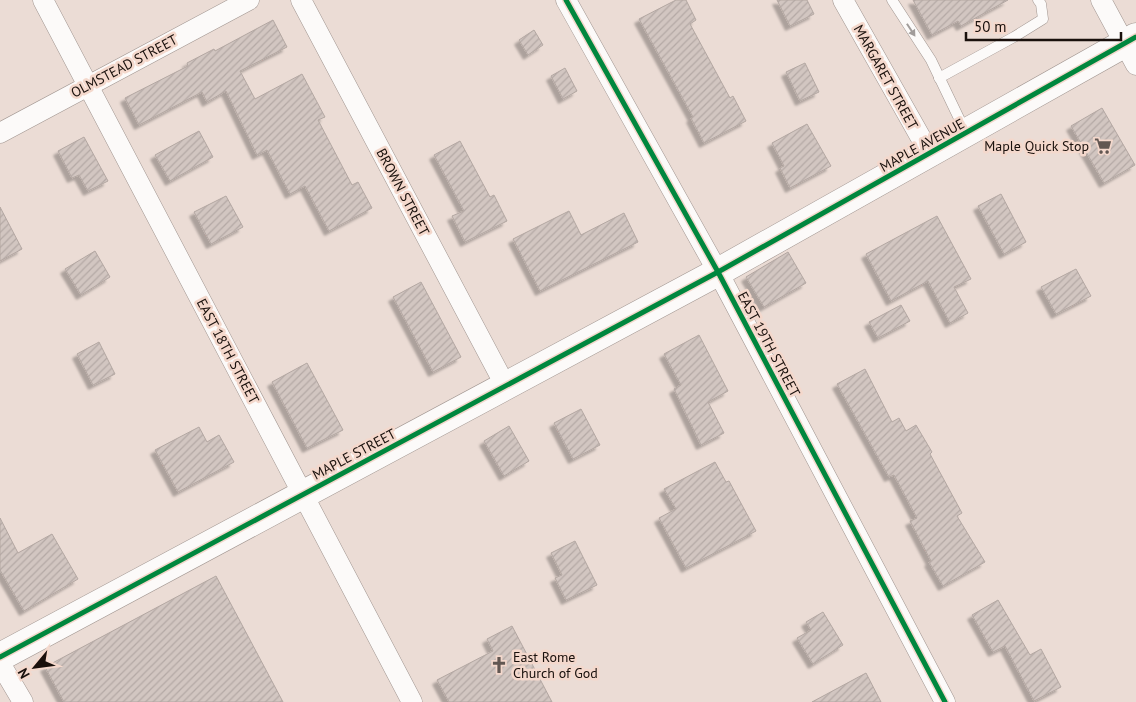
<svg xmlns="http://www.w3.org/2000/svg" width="1136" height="702" font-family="'PT Sans',sans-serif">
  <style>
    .building { fill: url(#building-hatch); stroke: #b3a7a2; filter: url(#shadow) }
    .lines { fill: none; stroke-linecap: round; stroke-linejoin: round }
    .service-casing { stroke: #a09590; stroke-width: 11 }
    .minor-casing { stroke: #a09590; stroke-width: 21 }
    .secondary-casing { stroke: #a09590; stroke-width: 29 }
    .service { stroke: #fcfaf9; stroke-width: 10 }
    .minor { stroke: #fcfaf9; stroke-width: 20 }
    .secondary { stroke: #fcfaf9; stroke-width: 28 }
    .cycleway-casing { stroke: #f4d8cc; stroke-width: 8 }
    .cycleway { stroke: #00873e; stroke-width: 5 }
    .oneway { fill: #a19c9a }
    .labels { text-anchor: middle; stroke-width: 5; stroke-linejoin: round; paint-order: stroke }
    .street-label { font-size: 14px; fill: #19100c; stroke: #f4d8cc }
    .poi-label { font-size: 14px; fill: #19100c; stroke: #f4d8cc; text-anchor: end }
  </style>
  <defs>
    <pattern id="building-hatch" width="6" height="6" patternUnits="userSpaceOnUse" patternTransform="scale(1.25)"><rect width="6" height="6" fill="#d2c6c1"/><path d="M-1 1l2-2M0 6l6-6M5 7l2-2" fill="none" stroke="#b4a9a5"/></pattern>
    <filter id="shadow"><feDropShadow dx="-4.5" dy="4.5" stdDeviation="1" flood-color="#0004"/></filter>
  </defs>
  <rect width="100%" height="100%" fill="#ebdcd5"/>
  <!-- building -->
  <g class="building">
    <path d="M676 0H686L696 20 690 24 730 98 733 96 746 121 704 143 691 118 693 117 639 19Z"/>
    <path d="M777 0H807L814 14 790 26Z"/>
    <path d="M913 0H1008L961 26 958 21 932 35Z"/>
    <path d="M273 20 287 47 240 71 255 99 302 74 325 117 318 120 352 185 358 182 372 208 329 231 305 186 290 194 267 150 257 155 226 91 207 102 202 92 139 125 125 98 188 66 187 63 214 49 215 51Z"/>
    <path d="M534 30 543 45 528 55 519 40Z"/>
    <path d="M805 63 819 92 800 101 786 72Z"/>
    <path d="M565 68 577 91 563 99 551 76Z"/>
    <path d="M1102 108 1135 165 1104 183 1071 126Z"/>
    <path d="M807 124 831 166 790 188 780 168 784 166 772 143Z"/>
    <path d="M199 131 213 157 170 181 155 155Z"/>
    <path d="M84 137 108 181 88 191 79 175 72 178 58 151Z"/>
    <path d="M460 141 490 197 494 195 507 221 465 242 452 216 464 211 434 155Z"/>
    <path d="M1001 194 1026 242 1004 254 978 206Z"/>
    <path d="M226 196 243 227 211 244 194 212Z"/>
    <path d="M0 207 22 249 0 261Z"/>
    <path d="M569 211 581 235 624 213 638 242 540 291 513 239Z"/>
    <path d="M937 216 971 279 954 287 968 313 950 323 928 281 891 301 866 254Z"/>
    <path d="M95 251 110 277 81 295 65 269Z"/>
    <path d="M788 252 806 283 764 307 746 277Z"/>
    <path d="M1076 269 1091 296 1056 314 1041 287Z"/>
    <path d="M421 282 461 357 433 372 393 297Z"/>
    <path d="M901 305 910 321 878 338 869 322Z"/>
    <path d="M699 335 728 391 708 402 724 433 701 445 674 389 681 385 664 354Z"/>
    <path d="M99 342 115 374 93 385 77 354Z"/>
    <path d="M307 363 343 430 307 448 272 382Z"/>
    <path d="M865 369 892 422 899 418 906 431 916 425 932 452 930 454 962 513 957 516 985 562 943 586 929 562 931 561 910 521 917 518 894 475 889 477 837 384Z"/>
    <path d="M581 409 600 445 573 459 554 423Z"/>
    <path d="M509 426 529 461 504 476 484 441Z"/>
    <path d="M199 427 207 442 219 435 234 462 178 492 155 450Z"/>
    <path d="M715 462 726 482 729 481 756 531 686 568 659 518 676 509 664 489Z"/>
    <path d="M0 518 18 553 52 534 78 579 24 611 0 570Z"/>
    <path d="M575 541 597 585 566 600 555 578 562 575 551 553Z"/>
    <path d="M216 576 283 702H64L45 667Z"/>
    <path d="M998 600 1030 655 1041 649 1061 687 1034 701 1005 646 993 652 972 615Z"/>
    <path d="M823 612 843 645 813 664 797 638 811 630 806 622Z"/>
    <path d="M512 626 552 702H449L437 680 493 651 487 639Z"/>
    <path d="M866 673 881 702H812Z"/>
  </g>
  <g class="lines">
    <!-- service casing -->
    <g class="service-casing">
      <g id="service">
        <path d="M892 0 931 60 966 133"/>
        <path d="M939 78 1014 37 1043 19 1041 4 1038 0"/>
      </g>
    </g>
    <!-- minor casing -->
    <g class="minor-casing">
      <g id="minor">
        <path d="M43 0 412 702"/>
        <path d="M301 0 505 385"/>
        <path d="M566 0 718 272 945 702"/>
        <path d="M843 0 930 154"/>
        <path d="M1101 0 1136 65"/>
        <path d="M0 133 249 0"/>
        <path d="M0 663 23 702"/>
      </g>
    </g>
    <!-- secondary casing -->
    <g class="secondary-casing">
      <path id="secondary" d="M0 657 718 272 1136 37"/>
    </g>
    <!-- service -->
    <use href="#service" class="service"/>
    <!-- minor -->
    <use href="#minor" class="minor"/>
    <!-- secondary -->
    <use href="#secondary" class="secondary"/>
    <!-- cycleway casing -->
    <g class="cycleway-casing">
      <g id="cycleway">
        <path d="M566 0 718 272 945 702"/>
        <path d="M0 657 718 272 1136 37"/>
      </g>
    </g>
    <!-- cycleway -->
    <use href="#cycleway" class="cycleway"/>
  </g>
  <!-- one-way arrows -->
  <defs><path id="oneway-solid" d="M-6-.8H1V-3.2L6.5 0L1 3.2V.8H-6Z" transform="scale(1.25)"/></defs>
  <use class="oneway" href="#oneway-solid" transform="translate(911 30) rotate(57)"/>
  <!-- icons -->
  <defs>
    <g id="supermarket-bare" transform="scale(1.35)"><path d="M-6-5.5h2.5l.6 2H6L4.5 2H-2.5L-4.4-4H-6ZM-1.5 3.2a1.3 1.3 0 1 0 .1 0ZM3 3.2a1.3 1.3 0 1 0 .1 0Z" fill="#625752" stroke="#f4d8cc" stroke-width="2.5" paint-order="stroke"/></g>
    <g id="church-bare" transform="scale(1.35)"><path d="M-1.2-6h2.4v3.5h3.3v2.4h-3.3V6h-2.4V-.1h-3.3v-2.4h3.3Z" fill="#625752" stroke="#f4d8cc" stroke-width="2.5" paint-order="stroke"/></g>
  </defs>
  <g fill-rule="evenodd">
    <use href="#supermarket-bare" x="1103" y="146"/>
    <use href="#church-bare" x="499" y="665"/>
  </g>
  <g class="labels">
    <!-- street labels -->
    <g class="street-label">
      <text transform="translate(124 66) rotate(-28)" y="5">OLMSTEAD STREET</text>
      <text transform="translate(886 77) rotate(61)" y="5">MARGARET STREET</text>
      <text transform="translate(922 145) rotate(-29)" y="5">MAPLE AVENUE</text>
      <text transform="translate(403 192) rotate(62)" y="5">BROWN STREET</text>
      <text transform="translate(769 344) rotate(62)" y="5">EAST 19TH STREET</text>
      <text transform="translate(228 351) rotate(62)" y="5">EAST 18TH STREET</text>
      <text transform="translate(354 454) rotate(-28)" y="5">MAPLE STREET</text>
    </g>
    <!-- poi labels -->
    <g class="poi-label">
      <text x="1089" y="151">Maple Quick Stop</text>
      <text x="513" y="662" text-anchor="start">East Rome<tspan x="513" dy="16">Church of God</tspan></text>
    </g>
  </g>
  <!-- north arrow -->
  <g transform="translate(35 667) rotate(241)" stroke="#f4d8cc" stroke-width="4" paint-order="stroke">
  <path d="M0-4L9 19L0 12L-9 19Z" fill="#19100c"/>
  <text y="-8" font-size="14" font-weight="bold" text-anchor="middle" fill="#19100c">N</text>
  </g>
  <!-- scale -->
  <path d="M966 32v8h155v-8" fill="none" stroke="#19100c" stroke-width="2.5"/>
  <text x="974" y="32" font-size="15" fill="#19100c" stroke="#f4d8cc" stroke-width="4" paint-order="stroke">50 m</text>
</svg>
